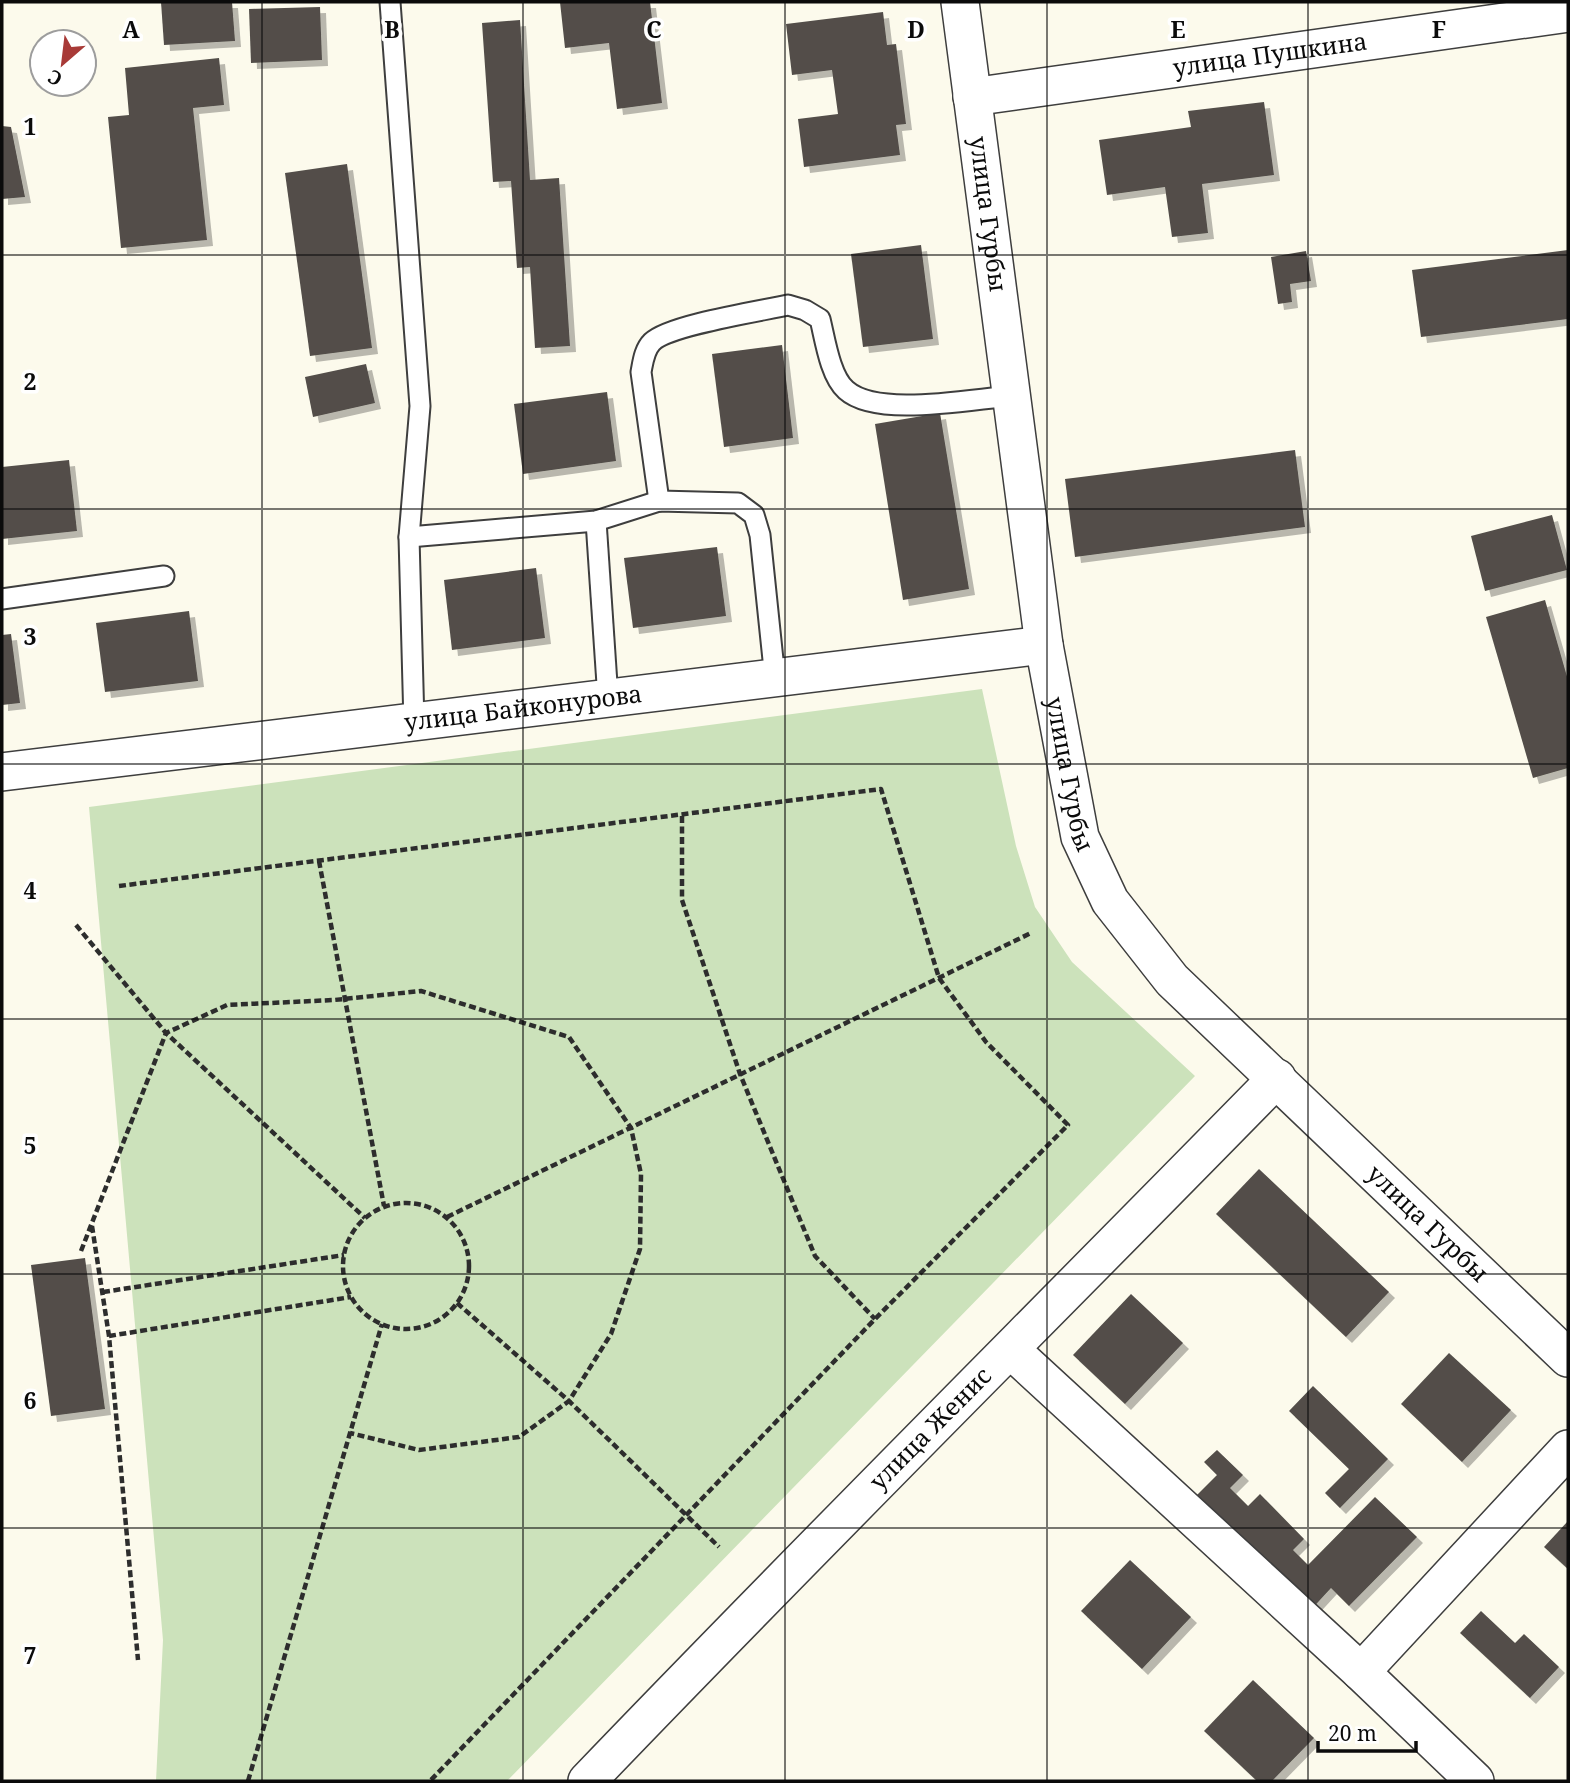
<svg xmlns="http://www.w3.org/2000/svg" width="1570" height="1783" font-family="'Noto Serif',serif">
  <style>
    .green { fill: #cce2bb }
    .building { fill: #524e49; filter: url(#shadow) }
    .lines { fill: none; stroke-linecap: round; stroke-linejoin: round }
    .lane-casing { stroke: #3e3e3e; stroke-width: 23 }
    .street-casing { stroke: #3e3e3e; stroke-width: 40 }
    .path { stroke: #2d2d2d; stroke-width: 4.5; stroke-dasharray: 7 3.5; stroke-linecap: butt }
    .lane { stroke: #fff; stroke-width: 19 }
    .street { stroke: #fff; stroke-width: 37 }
    .grid { fill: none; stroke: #0b0b0b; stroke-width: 2; stroke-opacity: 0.55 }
    .labels { text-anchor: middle; stroke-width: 7; stroke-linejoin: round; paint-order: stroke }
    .street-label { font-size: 24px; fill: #0b0b0b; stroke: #fff }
    .grid-label { font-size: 23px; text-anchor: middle; font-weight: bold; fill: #0b0b0b; stroke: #fff; stroke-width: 7; stroke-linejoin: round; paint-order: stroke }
  </style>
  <defs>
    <filter id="shadow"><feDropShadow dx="6" dy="6" stdDeviation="0" flood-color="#0004"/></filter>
  </defs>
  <rect width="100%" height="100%" fill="#fcfaec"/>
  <!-- green -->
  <path class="green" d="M982 689 1016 846 1035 907 1072 962 1195 1076 507 1781H156L163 1640 89 807Z"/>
  <!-- building -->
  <g class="building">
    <path d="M161 2H232L235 41 164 45Z"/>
    <path d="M560 2H650L662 103 617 109 609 43 565 48Z"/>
    <path d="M320 7 322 60 251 63 249 9Z"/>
    <path d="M883 12 887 45 896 44 906 124 896 125 900 155 804 167 798 119 838 114 832 70 792 75 786 24Z"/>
    <path d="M520 20 530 180 559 178 570 346 535 348 530 267 517 268 511 181 493 182 482 23Z"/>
    <path d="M219 58 224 105 193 108 207 240 121 248 108 117 129 115 125 68Z"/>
    <path d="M1264 102 1274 175 1202 184 1208 233 1172 237 1165 187 1107 195 1099 140 1191 127 1188 111Z"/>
    <path d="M2 126 11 127 25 197 2 199Z"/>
    <path d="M347 164 372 348 310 356 285 173Z"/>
    <path d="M921 245 933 339 863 347 851 254Z"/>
    <path d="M1568 250V319L1421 337 1412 270Z"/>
    <path d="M1306 251 1311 281 1290 284 1292 302 1278 304 1271 257Z"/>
    <path d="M782 345 793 438 724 447 712 354Z"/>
    <path d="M366 364 375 403 313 417 305 377Z"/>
    <path d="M607 392 616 461 523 474 514 404Z"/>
    <path d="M940 413 969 589 903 600 875 424Z"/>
    <path d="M1295 450 1305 527 1075 557 1065 479Z"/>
    <path d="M69 460 77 531 2 539V467Z"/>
    <path d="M1552 515 1567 570 1485 591 1471 536Z"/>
    <path d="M717 547 726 616 633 628 624 558Z"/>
    <path d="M536 568 545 638 452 650 444 580Z"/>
    <path d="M1545 600 1568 680V768L1533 778 1486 617Z"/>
    <path d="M189 611 198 681 105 692 96 623Z"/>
    <path d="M11 634 20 703 2 705V635Z"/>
    <path d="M1259 1169 1389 1292 1346 1337 1216 1214Z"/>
    <path d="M85 1258 105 1409 51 1416 31 1265Z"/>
    <path d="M1131 1294 1183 1343 1125 1404 1073 1355Z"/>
    <path d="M1449 1353 1511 1410 1462 1462 1401 1404Z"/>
    <path d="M1313 1386 1388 1459 1340 1508 1325 1493 1349 1469 1289 1411Z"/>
    <path d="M1217 1450 1243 1475 1230 1488 1248 1506 1260 1494 1304 1539 1293 1550 1308 1565 1375 1497 1417 1537 1349 1606 1331 1588 1308 1613 1193 1499 1217 1475 1204 1462Z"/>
    <path d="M1568 1521V1569L1544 1547Z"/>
    <path d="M1130 1560 1191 1617 1142 1669 1081 1611Z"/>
    <path d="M1481 1611 1515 1643 1524 1634 1559 1667 1530 1698 1460 1633Z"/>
    <path d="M1253 1680 1314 1738 1272 1781H1257L1204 1731Z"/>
  </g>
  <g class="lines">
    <!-- lane casing -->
    <g class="lane-casing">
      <g id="lane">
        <path d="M390 2 420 406 409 537 414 724"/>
        <path d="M659 501 641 372C643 362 644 350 652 342 669 325 761 311 788 305L805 310 820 319C825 339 830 376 846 390 877 418 971 399 1012 396"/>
        <path d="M596 521 608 699"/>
        <path d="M409 537 596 521 659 501 738 503 754 515 760 535 775 679"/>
        <path d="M2 599 164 576"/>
      </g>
    </g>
    <!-- street casing -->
    <g class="street-casing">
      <g id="street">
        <path id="s1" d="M960 2 1044 645 1080 837 1110 901 1172 980 1568 1358"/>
        <path id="s2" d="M972 97 1568 13"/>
        <path id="s3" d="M2 772 1044 645"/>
        <path d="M1011 1350 1361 1672 1568 1449"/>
        <path d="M1361 1672 1475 1781"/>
        <path id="s4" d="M587 1781C814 1544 1047 1313 1277 1078"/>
      </g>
    </g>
    <!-- path -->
    <g class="path">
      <path d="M682 816V900L740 1074 815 1256 875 1319"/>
      <path d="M319 861 384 1206"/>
      <path d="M119 886 881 789 939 978 986 1042 1068 1125 875 1319 430 1781"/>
      <path d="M76 925 166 1033 365 1218"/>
      <circle cx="406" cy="1266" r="63"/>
      <path d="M447 1217 1031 933"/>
      <path d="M92 1226 109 1336 138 1660"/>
      <path d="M81 1251 166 1033 227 1005 334 1000 421 991 569 1037 631 1128 641 1174 640 1249 611 1334 569 1401 519 1437 419 1450 350 1433"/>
      <path d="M103 1292 344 1255"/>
      <path d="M457 1303 569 1401 719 1547"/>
      <path d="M109 1336 351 1297"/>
      <path d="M248 1781 382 1324"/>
    </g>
    <!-- lane -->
    <use href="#lane" class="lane"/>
    <!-- street -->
    <use href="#street" class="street"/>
  </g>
  <!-- grid -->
  <path class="grid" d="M262 2V1781M523 2V1781M785 2V1781M1047 2V1781M1308 2V1781M2 255H1568M2 509H1568M2 764H1568M2 1019H1568M2 1274H1568M2 1528H1568"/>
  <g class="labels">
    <!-- street labels -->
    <g class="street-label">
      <text dy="8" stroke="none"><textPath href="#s2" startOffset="301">улица Пушкина</textPath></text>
      <text dy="8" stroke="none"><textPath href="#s1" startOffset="214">улица Гурбы</textPath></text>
      <text dy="8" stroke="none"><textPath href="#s3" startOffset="525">улица Байконурова</textPath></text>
      <text dy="8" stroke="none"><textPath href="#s1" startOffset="780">улица Гурбы</textPath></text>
      <text dy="8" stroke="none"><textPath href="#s1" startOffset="1368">улица Гурбы</textPath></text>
      <text dy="8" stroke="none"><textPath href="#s4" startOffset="492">улица Женис</textPath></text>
    </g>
  </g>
  <g class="grid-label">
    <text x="131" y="38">A</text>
    <text x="392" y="38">B</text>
    <text x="654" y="38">C</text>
    <text x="916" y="38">D</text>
    <text x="1178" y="38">E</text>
    <text x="1439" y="38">F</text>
    <text x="30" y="135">1</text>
    <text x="30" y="390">2</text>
    <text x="30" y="645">3</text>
    <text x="30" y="899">4</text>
    <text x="30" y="1154">5</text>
    <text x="30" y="1409">6</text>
    <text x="30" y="1664">7</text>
  </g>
  <!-- border -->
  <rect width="1570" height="1783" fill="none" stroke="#0b0b0b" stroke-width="7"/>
  <!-- north arrow -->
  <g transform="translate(63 63) rotate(208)"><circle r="33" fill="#ffffff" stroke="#9d9d9d" stroke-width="2"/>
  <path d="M0-5L12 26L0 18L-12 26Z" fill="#a83a37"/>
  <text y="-10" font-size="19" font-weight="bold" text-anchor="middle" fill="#0b0b0b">С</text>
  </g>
  <!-- scale -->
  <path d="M1318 1741v10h98v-10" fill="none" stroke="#0b0b0b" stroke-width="3.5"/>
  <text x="1328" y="1741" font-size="21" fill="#0b0b0b" stroke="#ffffff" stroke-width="5" paint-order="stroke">20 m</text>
</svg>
